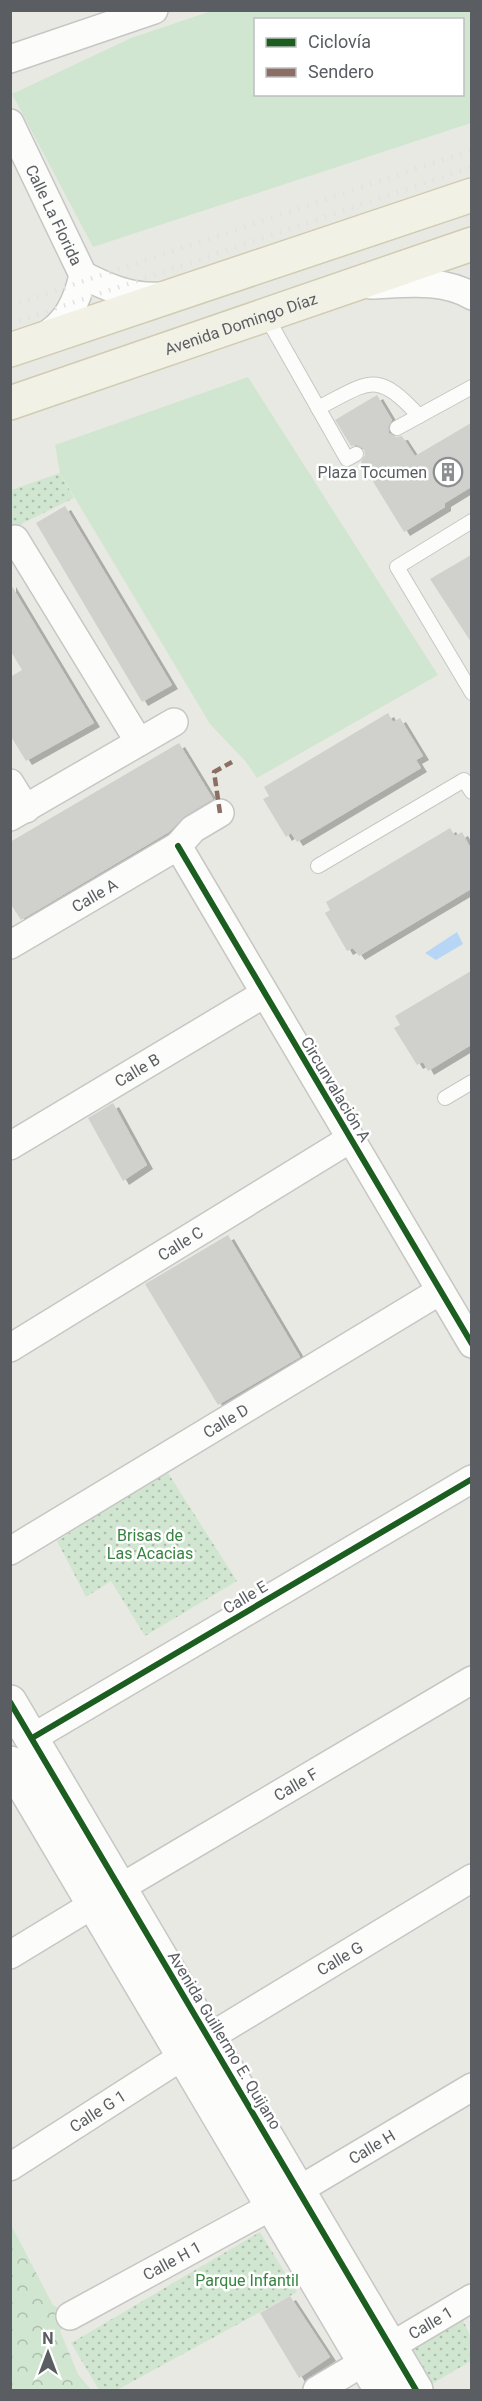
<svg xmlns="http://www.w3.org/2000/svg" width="482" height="2401" font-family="Roboto,sans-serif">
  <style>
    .green { fill: #d1e6d1; fill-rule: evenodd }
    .forest { fill: url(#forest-crowns) }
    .park { fill: url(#park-dots) }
    .water { fill: #b7d6f6 }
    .building { fill: #d0d0cd; filter: url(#shadow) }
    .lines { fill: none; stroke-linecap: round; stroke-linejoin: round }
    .lane-casing { stroke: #c6c6c5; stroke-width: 16 }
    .street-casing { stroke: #c6c6c5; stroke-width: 30 }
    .secondary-casing { stroke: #c6c7c6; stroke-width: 36 }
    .primary-casing { stroke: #d1cbb2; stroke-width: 36 }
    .lane { stroke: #fcfcfb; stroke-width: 14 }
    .street { stroke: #fcfcfb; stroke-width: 27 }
    .secondary { stroke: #fcfcfb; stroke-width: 33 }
    .primary { stroke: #f2f1e6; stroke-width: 33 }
    .rail { stroke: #e1e2e1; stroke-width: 4.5; stroke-dasharray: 1.5 8; stroke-linecap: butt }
    .quiet { stroke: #8d6e63; stroke-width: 4.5; stroke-dasharray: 9 4.5; stroke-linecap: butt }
    .cycleway-casing { stroke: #fff; stroke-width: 10 }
    .cycleway { stroke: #1b5e20; stroke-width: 6 }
    .labels { text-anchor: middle; stroke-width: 5; stroke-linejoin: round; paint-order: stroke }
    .street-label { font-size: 16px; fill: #5a5d62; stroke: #fff }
    .poi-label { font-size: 16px; fill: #5a5d62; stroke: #fff; text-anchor: end }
    .park-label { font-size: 16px; fill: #378440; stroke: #fff }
  </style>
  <defs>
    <pattern id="forest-crowns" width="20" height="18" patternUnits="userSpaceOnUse" patternTransform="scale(1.5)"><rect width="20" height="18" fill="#d1e6d1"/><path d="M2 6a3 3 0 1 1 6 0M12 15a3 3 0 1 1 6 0" fill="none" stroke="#adbead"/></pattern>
    <pattern id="park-dots" width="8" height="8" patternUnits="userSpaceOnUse" patternTransform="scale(1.5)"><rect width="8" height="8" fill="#d1e6d1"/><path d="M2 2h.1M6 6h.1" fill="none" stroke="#adbead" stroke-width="1.8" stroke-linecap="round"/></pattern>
    <filter id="shadow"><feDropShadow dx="6" dy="4" stdDeviation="0" flood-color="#0004"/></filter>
  </defs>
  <rect width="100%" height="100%" fill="#e9e9e4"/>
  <!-- green -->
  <g class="green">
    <path d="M214 10 471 11V123L93 247 12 94 131 38ZM255 20H462V94H255Z"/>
    <path d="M248 377 438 675 257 778 246 762 210 724 60 473 55 445Z"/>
  </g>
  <!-- forest -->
  <path class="forest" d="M10 2223 53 2305 75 2317 60 2331 78 2374 91 2390H11Z"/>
  <!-- park -->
  <g class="park">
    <path d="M60 473 74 498 11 529V490Z"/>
    <path d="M168 1473 237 1581 145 1636 111 1581 86 1597 57 1541 112 1505Z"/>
    <path d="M260 2232 297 2292 117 2390H99L71 2343Z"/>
    <path d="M461 2316 471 2337V2361L425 2388 404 2349Z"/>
  </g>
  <!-- water -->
  <path class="water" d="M457 932 463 944 436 960 425 953Z"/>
  <!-- building -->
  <g class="building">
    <path d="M377 395 392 420 388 427 389 433 396 437 402 436 415 456 471 423V487L445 503V507L404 532 361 462 365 455 364 449 357 445 351 446 335 420Z"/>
    <path d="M65 506 172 685 142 702 36 523Z"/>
    <path d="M471 555V642L430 579Z"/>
    <path d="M10 583 94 723 26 761 10 735V677L22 670 10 650Z"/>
    <path d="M388 713 393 722 400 718 423 756 416 760 421 768 297 842 291 833 286 837 263 799 269 796 264 787Z"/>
    <path d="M179 743 213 799 185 816 169 832 21 920 10 903V842Z"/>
    <path d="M450 828 455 836 462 832 471 849V889L359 956 353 948 347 951 325 913 330 910 326 902Z"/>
    <path d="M471 971V1045L428 1071 423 1062 417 1065 394 1028 400 1025 395 1016Z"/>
    <path d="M113 1103 147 1165 123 1181 88 1118Z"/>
    <path d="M228 1235 300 1357 218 1405 145 1284Z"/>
    <path d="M290 2296 330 2357 299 2378 260 2313Z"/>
  </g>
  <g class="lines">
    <!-- lane casing -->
    <g class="lane-casing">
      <g id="lane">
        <path d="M266 316 347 459 356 454"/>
        <path d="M318 408C369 382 376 369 419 416"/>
        <path d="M397 428 472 387"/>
        <path d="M472 521 397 567 472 693"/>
        <path d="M318 866 464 780 472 792"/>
        <path d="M445 1098 472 1082"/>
      </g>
    </g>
    <!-- street casing -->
    <g class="street-casing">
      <g id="street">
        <path d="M10 59 154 10"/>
        <path id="s1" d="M10 123 83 275C108 288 132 298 161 296"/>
        <path d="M371 285C403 284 442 278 472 296"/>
        <path d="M43 337C67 323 77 302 83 275"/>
        <path d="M15 539 139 742"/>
        <path d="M10 783 26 809"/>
        <path d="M10 817 174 722"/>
        <path d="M178 846 472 1344"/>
        <path id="s2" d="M10 945 178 846 193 829 220 813"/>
        <path id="s3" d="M10 1146 264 994"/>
        <path id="s4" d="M10 1348 350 1139"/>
        <path id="s5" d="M10 1551 440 1291"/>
        <path d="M32 1738 472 1479"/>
        <path id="s6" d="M120 1888 472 1680"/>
        <path d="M10 1955 94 1904"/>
        <path id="s7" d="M208 2038 472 1878"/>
        <path id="s8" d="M10 2167 183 2056"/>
        <path id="s9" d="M70 2316 272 2206 472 2087"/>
        <path id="s10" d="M317 2390 472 2298"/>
      </g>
    </g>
    <!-- secondary casing -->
    <g class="secondary-casing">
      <g id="secondary">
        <path d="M10 1702 416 2390"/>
        <path d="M10 1763 381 2390"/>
      </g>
    </g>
    <!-- primary casing -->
    <g class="primary-casing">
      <g id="primary">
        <path d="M10 350 472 195"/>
        <path id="s11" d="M10 403 472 244"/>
      </g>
    </g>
    <!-- lane -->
    <use href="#lane" class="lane"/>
    <!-- street -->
    <use href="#street" class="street"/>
    <!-- secondary -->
    <use href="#secondary" class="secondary"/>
    <!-- primary -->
    <use href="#primary" class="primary"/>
    <!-- rail -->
    <g class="rail">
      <path d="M10 306 472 150"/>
      <path d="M10 324 472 167"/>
    </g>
    <!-- quiet -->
    <path class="quiet" d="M220 813 214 772 232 762"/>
    <!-- cycleway casing -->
    <g class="cycleway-casing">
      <g id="cycleway">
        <path d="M178 846 472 1344"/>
        <path d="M10 1702 416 2390"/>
        <path d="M32 1738 472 1479"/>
      </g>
    </g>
    <!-- cycleway -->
    <use href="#cycleway" class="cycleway"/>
  </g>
  <!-- icons -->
  <defs>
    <g id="building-ring" transform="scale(1.5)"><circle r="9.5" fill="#fff" stroke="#8c8e90" stroke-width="1.5"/><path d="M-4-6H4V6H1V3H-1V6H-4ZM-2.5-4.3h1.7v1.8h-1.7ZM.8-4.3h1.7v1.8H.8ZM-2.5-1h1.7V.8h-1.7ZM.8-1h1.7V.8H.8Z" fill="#8c8e90"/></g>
  </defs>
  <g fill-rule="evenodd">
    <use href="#building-ring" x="448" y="472"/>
  </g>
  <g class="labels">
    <!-- street labels -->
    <g class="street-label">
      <text dy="6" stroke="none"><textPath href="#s1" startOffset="102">Calle La Florida</textPath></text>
      <text dy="6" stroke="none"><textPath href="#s11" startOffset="244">Avenida Domingo Díaz</textPath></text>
      <text dy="6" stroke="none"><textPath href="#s2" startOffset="98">Calle A</textPath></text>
      <text dy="6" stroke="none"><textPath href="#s3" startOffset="148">Calle B</textPath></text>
      <text transform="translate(336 1089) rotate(59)" y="6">Circunvalación A</text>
      <text dy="6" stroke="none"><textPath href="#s4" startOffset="200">Calle C</textPath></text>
      <text dy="6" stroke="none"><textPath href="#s5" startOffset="252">Calle D</textPath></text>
      <text transform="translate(245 1597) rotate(-31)" y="6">Calle E</text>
      <text dy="6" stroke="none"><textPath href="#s6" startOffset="204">Calle F</textPath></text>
      <text dy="6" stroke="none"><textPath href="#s7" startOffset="154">Calle G</textPath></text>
      <text transform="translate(225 2040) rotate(59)" y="6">Avenida Guillermo E. Quijano</text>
      <text dy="6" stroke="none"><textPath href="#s8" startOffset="104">Calle G 1</textPath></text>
      <text dy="6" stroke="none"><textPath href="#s9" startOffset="346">Calle H</textPath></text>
      <text dy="6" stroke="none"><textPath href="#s9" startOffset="116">Calle H 1</textPath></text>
      <text dy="6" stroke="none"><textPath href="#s10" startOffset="132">Calle 1</textPath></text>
    </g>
    <!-- poi labels -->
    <g class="poi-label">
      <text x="427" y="478">Plaza Tocumen</text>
    </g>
    <!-- park labels -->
    <g class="park-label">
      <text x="150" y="1541">Brisas de<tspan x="150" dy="18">Las Acacias</tspan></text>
      <text x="247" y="2286">Parque Infantil</text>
    </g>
  </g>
  <!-- border -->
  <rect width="482" height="2401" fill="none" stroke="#5a5d62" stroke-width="24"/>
  <!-- legend -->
  <rect x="254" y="18" width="210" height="78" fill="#ffffff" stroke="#bdbec0" stroke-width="1.5"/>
  <rect x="266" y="38" width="30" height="9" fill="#1b5e20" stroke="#bdbec0" stroke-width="1.5"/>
  <text x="308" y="48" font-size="18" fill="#5a5d62">Ciclovía</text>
  <rect x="266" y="68" width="30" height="9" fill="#8d6e63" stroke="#bdbec0" stroke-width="1.5"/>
  <text x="308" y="78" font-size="18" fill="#5a5d62">Sendero</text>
  <!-- north arrow -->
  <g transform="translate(48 2353)" stroke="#ffffff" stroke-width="4.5" paint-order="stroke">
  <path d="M0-4.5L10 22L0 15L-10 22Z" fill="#5a5d62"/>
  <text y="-9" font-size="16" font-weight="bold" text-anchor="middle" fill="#5a5d62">N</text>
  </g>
</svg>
